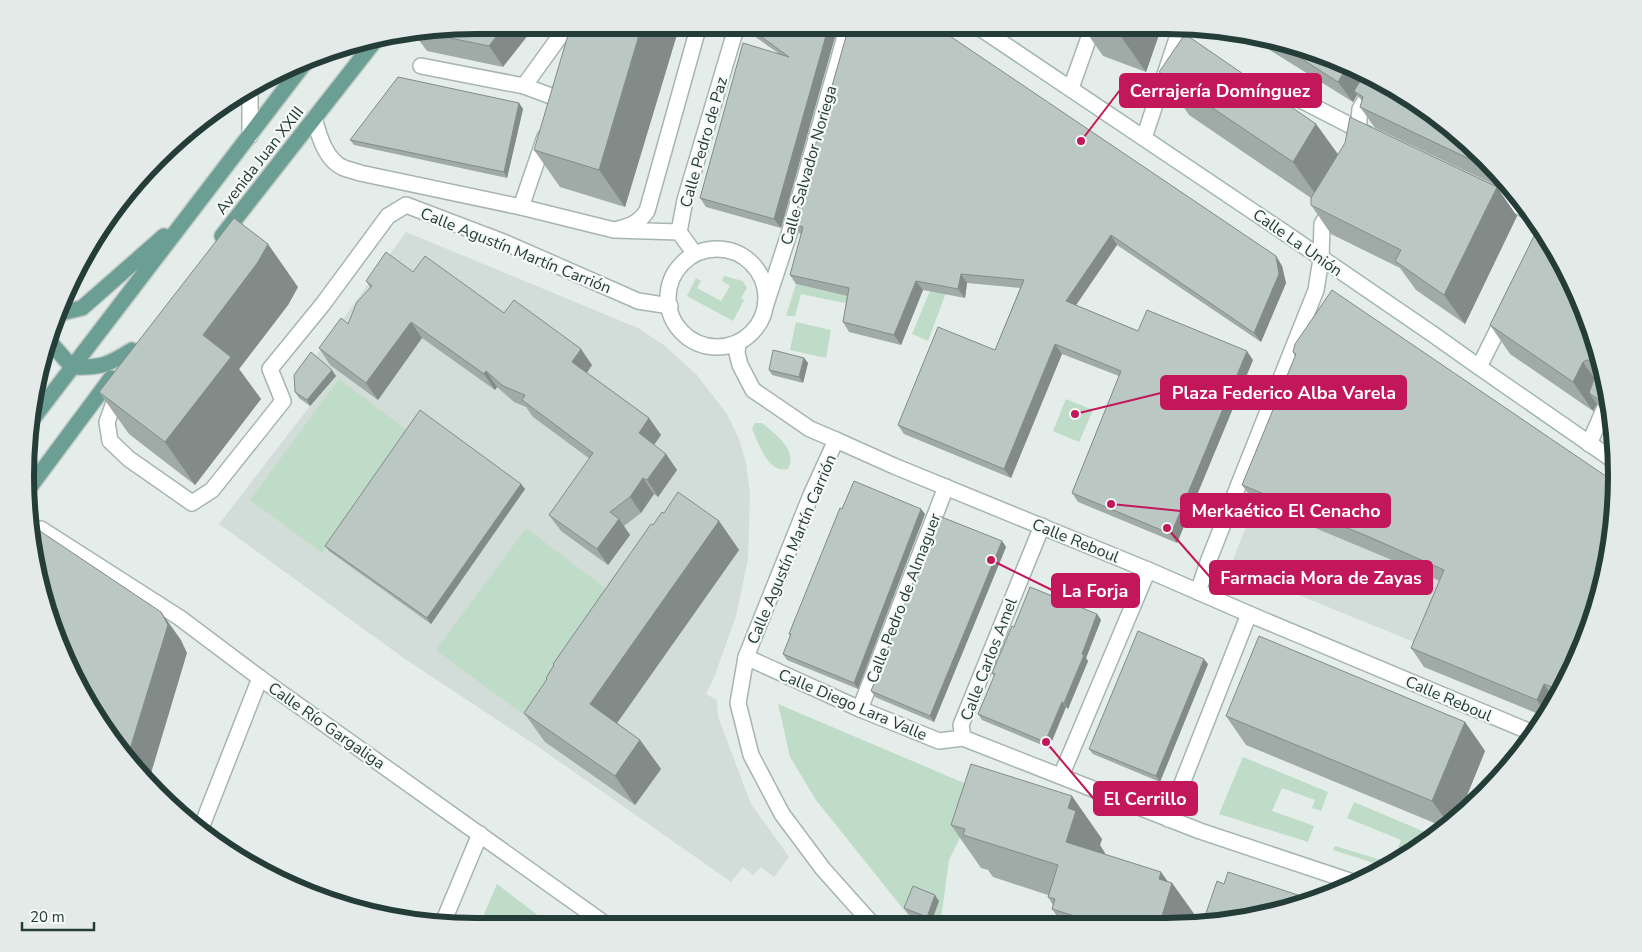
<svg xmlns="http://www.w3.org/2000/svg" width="1642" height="952" font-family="'Nunito Sans',sans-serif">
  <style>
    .built { fill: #d2dcd8 }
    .green { fill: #bfdcc8 }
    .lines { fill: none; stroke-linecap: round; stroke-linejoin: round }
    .pedestrian-casing { stroke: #a7b5b0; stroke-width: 18 }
    .minor-casing { stroke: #a7b5b0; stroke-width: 18 }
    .tertiary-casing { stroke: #a7b5b0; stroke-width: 18 }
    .secondary-casing { stroke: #a3b7b1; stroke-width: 18 }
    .primary-casing { stroke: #c2c9c7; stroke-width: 18 }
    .pedestrian { stroke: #fff; stroke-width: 15 }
    .minor { stroke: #fff; stroke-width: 15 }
    .tertiary { stroke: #fff; stroke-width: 15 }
    .secondary { stroke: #fff; stroke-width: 15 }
    .primary { stroke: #6c9f94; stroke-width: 15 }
    .wall { fill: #a0aba7 }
    .shaded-wall { fill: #828b88 }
    .building { fill: #bac7c2; stroke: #828b88 }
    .labels { text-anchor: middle; stroke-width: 4.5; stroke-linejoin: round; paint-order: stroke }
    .street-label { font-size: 16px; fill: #253d38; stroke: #f5f9f7 }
    .rim { fill: none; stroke: #253d38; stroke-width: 6 }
    .leader { fill: none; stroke: #c2185b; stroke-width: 2 }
    .callout-dot { fill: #c2185b; stroke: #f5f9f7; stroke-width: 2 }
    .callout { fill: #c2185b; stroke: #c2185b; stroke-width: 2 }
    .callout-label { font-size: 18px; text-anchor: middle; font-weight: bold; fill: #fff }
  </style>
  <rect width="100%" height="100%" fill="#e4ede9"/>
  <!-- built -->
  <g class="built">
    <path d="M406 232 638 328 665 346 696 374 727 414 739 439 746 463 750 495 748 559 736 616 715 675 706 694 717 700 718 717 751 804 789 857 774 877 761 867 753 875 743 867 731 882 540 748 405 659 219 524 310 406 298 381Z"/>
    <path d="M1308 373 1546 717 1424 667 1431 649 1230 567Z"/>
  </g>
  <!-- green -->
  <g class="green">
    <path d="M150 174 89 251 101 225Z"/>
    <path d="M724 276 743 281 747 288 741 298 744 300 733 321 687 296 696 278 701 281 697 288 721 301 730 286 722 281Z"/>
    <path d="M935 279 950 282 928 341 912 334Z"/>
    <path d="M796 284 855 298 854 305 801 294 795 316H786Z"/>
    <path d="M796 322 831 330 826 358 790 350Z"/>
    <path d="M339 379 411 433 322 553 250 500Z"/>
    <path d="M1066 399 1093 410 1079 442 1053 431Z"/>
    <path d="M755 423H762C775 434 798 449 788 469 767 474 759 443 752 429Z"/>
    <path d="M526 528 617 597 528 718 436 650Z"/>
    <path d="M778 704 983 791 949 860 940 926H919L904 910 816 800 790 757Z"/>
    <path d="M1243 757 1328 792 1321 811 1312 808 1315 800 1282 788 1272 811 1314 826 1308 842 1219 814Z"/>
    <path d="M1354 802 1432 835H1433L1404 857 1396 854 1401 840 1347 818Z"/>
    <path d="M1335 846 1394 864 1389 868 1333 850Z"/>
    <path d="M497 884 552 926H479Z"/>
  </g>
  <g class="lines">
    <!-- pedestrian casing -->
    <g class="pedestrian-casing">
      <g id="pedestrian">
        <path d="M1144 138 1181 26"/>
        <path d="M1321 259 1322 224 1333 206"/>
      </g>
    </g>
    <!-- minor casing -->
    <g class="minor-casing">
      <g id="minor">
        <path d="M715 25 736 32"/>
        <path d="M421 66 524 86 559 99"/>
        <path d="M524 86 568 25"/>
        <path d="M1071 88 1093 26"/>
        <path d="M1293 96 1367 134"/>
        <path d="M1358 130 1360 109 1370 92"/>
        <path d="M250 136V92"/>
        <path d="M1489 192 1530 212"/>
        <path d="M521 207 545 137"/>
        <path d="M618 229C632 226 639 222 647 211L699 25"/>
        <path d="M679 232 685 200 737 25"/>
        <path d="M766 304 789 234 848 26"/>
        <path d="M1479 367 1504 317"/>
        <path d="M118 391 107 422 110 441 129 459 192 503 212 490 283 401 270 369 323 304 388 216 406 205 506 243 638 301 670 306"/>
        <path d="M836 440 894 466 1148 570 1249 614 1535 734"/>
        <path d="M1589 444 1609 398"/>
        <path d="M32 534 41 529 180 618 260 678 608 926"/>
        <path d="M1198 592 1208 562 1316 290 1321 259"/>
        <path d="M746 657 860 709 939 741 963 738 1200 831 1356 883"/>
        <path d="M860 709 946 487"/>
        <path d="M963 738 961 725 1042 526"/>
        <path d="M1061 776 1148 570"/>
        <path d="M1168 819 1249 614"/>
        <path d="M201 828 260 678"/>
        <path d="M442 925 480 834"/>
      </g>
    </g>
    <!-- tertiary casing -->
    <g class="tertiary-casing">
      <g id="tertiary">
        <path d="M314 118C319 136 326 161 344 168 349 170 355 171 360 173L521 207 614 230 679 232 695 254"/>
        <circle cx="717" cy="298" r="49"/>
        <path d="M738 343 737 353 740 365 753 390 810 429 836 440 811 495 746 657 738 703 751 755 782 814 823 869 874 926"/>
      </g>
    </g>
    <!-- secondary casing -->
    <g class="secondary-casing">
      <path id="secondary" d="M977 26 1285 233 1434 335 1479 367 1616 462"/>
    </g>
    <!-- primary casing -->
    <g class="primary-casing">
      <g id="primary">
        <path d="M222 236 374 42"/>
        <path d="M61 313 82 308 164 236"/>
        <path d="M49 341 72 367C101 368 108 365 132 350"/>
        <path d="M35 416 304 64"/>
        <path d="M27 491 111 378"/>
      </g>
    </g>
    <!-- pedestrian -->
    <use href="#pedestrian" class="pedestrian"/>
    <!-- minor -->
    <use href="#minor" class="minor"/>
    <!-- tertiary -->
    <use href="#tertiary" class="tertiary"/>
    <!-- secondary -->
    <use href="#secondary" class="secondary"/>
    <!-- primary -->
    <use href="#primary" class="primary"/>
  </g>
  <!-- wall -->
  <g class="wall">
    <path d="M476 25 503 67 427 51 415 35Z"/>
    <path d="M838 26 781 228 706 207 700 198 778 53 754 36 748 27Z"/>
    <path d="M849 26 1276 256 1282 266 1286 283 1261 342 1117 245 1076 305 1138 331 1253 360 1177 543 1078 502 1072 493 1119 376 1062 354 1011 478 904 434 898 425 995 350 1020 288 967 283 965 298 923 290 901 345 849 332 843 322 847 296 796 284 790 275 801 234 799 233 793 224Z"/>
    <path d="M1082 26H1162L1146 72 1103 56Z"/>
    <path d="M678 31 625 207 560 187 534 150Z"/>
    <path d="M1247 36 1311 49 1485 157 1516 195 1375 128 1360 107 1362 101 1357 95 1353 102Z"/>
    <path d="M1159 72 1316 124 1338 154 1517 216 1465 324 1416 290 1400 268 1331 234 1311 205V198L1189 115Z"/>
    <path d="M519 103 523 109 507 178 354 145 350 140Z"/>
    <path d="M1540 224 1608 388 1612 424 1609 422 1597 404 1593 411 1510 354 1490 325Z"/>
    <path d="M413 272 504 313 592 365 587 373 649 418 661 435 654 445 666 454 677 470 658 497 654 494 641 513 624 526 630 535 608 565 561 531 549 515 590 459 533 417 526 407 514 402 497 387 495 390 422 338 378 400 330 365 319 348 348 324 370 287 366 281Z"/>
    <path d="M298 287 288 305 239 369 261 399 195 485 129 434 99 392Z"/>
    <path d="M1295 344 1583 648 1546 717 1424 667 1411 648 1440 581 1380 555 1255 503 1242 485 1295 356 1293 352Z"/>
    <path d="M804 358 808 363 803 383 772 375 769 370Z"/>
    <path d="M336 376 310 406 299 398 295 392Z"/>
    <path d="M521 484 525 489 431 624 329 551 325 546Z"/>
    <path d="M842 509 925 514 858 689 787 660 783 654 790 636 789 634Z"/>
    <path d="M664 513 719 521 739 550 617 723 640 740 661 769 635 805 545 742 524 713 547 680 546 678 554 666 553 664 653 525Z"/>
    <path d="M1002 541 1006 547 934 722 875 697 871 691Z"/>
    <path d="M1097 614 1101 620 1086 658 1088 661 1068 709 1066 707 1049 748 982 720 978 714 994 676 992 673 1014 627Z"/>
    <path d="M1208 664 1160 782 1093 754 1089 749Z"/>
    <path d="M1226 716 1465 722 1485 751 1459 815 1444 827 1246 745Z"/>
    <path d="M951 825 1102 839 1100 845 1105 854 1172 883 1202 925 1196 926H1064L1052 909 1053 905 1048 897V895L993 877 988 870 981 868Z"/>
    <path d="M939 901 931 923 908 914 904 908Z"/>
  </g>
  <!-- shaded-wall -->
  <g class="shaded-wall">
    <path d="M505 25H536L503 67 489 46Z"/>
    <path d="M642 25H674L678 31 625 207 599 170Z"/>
    <path d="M829 25 838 26 781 228 774 219Z"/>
    <path d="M1119 26H1162L1146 72 1117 31Z"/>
    <path d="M1347 67 1368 77 1354 91 1357 95 1353 102 1338 82Z"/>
    <path d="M519 103 523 109 507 178 504 172Z"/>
    <path d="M1316 124 1346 166 1323 205 1293 162Z"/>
    <path d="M1497 187 1517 216 1465 324 1444 295Z"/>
    <path d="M1111 235 1117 245 1072 311 1066 301Z"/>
    <path d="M268 244 298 287 288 305 239 369 261 399 195 485 165 442 203 335Z"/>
    <path d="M1276 256 1282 266 1286 283 1261 342 1254 333Z"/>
    <path d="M961 274 967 283 965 298 958 289Z"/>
    <path d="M916 281 923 290 901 345 894 335Z"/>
    <path d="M411 322 422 338 378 400 366 383Z"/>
    <path d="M1055 344 1062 354 1011 478 1004 469Z"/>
    <path d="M581 349 592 365 583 378 572 362Z"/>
    <path d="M1247 351 1253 360 1177 543 1171 534Z"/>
    <path d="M804 358 808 363 803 383 799 377Z"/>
    <path d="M1583 362 1603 391 1589 393 1597 404 1593 411 1573 382Z"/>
    <path d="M332 370 336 376 310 406 307 400Z"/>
    <path d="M486 371 497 387 495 390 484 374Z"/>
    <path d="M649 418 661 435 650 450 639 433Z"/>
    <path d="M666 454 677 470 658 497 647 480Z"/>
    <path d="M643 478 654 494 641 513 630 497Z"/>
    <path d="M521 484 525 489 431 624 427 618Z"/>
    <path d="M921 509 925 514 858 689 854 683Z"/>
    <path d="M619 519 630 535 608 565 597 549Z"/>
    <path d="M719 521 739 550 610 733 590 704Z"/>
    <path d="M1002 541 1006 547 934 722 930 716Z"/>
    <path d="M161 612 181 640 187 653 149 780 127 759Z"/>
    <path d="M1097 614 1101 620 1086 658 1088 661 1068 709 1064 703 1082 654Z"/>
    <path d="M1204 659 1208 664 1160 782 1156 776Z"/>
    <path d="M1544 684 1555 700 1547 715 1537 700Z"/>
    <path d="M1062 702 1066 707 1049 748 1045 742Z"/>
    <path d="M1465 722 1485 751 1459 815 1448 823 1432 801Z"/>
    <path d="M640 740 661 769 635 805 615 776Z"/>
    <path d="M1072 796 1102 839 1100 845 1105 853 1096 884 1066 842 1068 808Z"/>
    <path d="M1161 872 1171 886 1172 883 1202 925 1196 926H1159V879Z"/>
    <path d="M935 895 939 901 931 923 927 917Z"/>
  </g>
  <!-- building -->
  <g class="building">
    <path d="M476 25H505L489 46 426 33Z"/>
    <path d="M571 25H642L599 170 534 150Z"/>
    <path d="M748 25H829L774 219 700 198 743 43 789 57 748 27Z"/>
    <path d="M849 26H935L1276 256 1279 274 1254 333 1111 235 1066 301 1138 331 1147 310 1247 351 1171 534 1072 493 1121 371 1055 344 1004 469 898 425 938 327 995 350 1024 280 961 274 958 289 916 281 894 335 843 322 849 288 790 275 803 227 793 224Z"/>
    <path d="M1103 26H1119L1117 31Z"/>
    <path d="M1185 34 1316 124 1293 162 1159 72Z"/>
    <path d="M1275 42 1311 49 1347 67 1338 82Z"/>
    <path d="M1364 75 1416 101 1485 157 1497 172 1360 107 1363 97 1354 91Z"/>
    <path d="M398 77 519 103 504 172 350 140Z"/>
    <path d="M1350 117 1497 187 1444 295 1395 261 1401 250 1311 205V198L1345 143Z"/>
    <path d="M234 218 268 244 258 262 203 335 231 357 165 442 99 392Z"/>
    <path d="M1540 224 1583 303 1608 388 1610 408 1589 393 1598 368 1596 364 1593 361 1587 360 1583 362 1573 382 1490 325Z"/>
    <path d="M386 252 413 272 425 256 504 313 514 300 581 349 572 362 649 418 639 433 666 454 647 480 643 478 630 497 610 512 619 519 597 549 549 515 593 453 522 400 525 395 503 386 486 371 484 374 411 322 366 383 319 348 341 318 348 324 357 302 372 286 366 281Z"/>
    <path d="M1332 290 1616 483 1608 564 1583 648 1561 690 1544 684 1537 700 1411 648 1444 570 1367 536 1242 485 1296 354 1293 352 1295 344Z"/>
    <path d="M773 350 804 358 799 377 769 370Z"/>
    <path d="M311 352 332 370 307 400 295 392 294 375Z"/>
    <path d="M420 410 521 484 427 618 325 546Z"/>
    <path d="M854 481 921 509 854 683 783 654 791 634H789L795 619 840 508 842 509Z"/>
    <path d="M678 492 719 521 590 704 640 740 615 776 524 713 547 679 546 678 554 665 553 664 651 524 653 525 662 512 664 513Z"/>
    <path d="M939 516 1002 541 930 716 871 691Z"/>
    <path d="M30 527H34L161 612 168 625 127 759 118 751 49 621Z"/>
    <path d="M1030 587 1097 614 1082 654 1084 655 1064 703 1062 702 1045 742 978 714 995 674 992 673 1012 626 1014 627Z"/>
    <path d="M1138 631 1204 659 1156 776 1089 749Z"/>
    <path d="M1259 636 1465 722 1432 801 1226 716Z"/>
    <path d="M971 764 1072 796 1068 808 1076 811 1066 842 1161 872 1159 879 1172 883 1159 926H1106L1052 909 1055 899 1048 897 1058 865 963 835 965 829 951 825Z"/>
    <path d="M1228 872 1316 901 1311 903 1202 925 1217 881 1224 884Z"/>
    <path d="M913 886 935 895 927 917 904 908Z"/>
  </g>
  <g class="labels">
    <!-- street labels -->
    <g class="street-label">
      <text transform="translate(703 142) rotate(-74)" y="6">Calle Pedro de Paz</text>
      <text transform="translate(259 160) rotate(-52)" y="6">Avenida Juan XXIII</text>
      <text transform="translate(808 165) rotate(-74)" y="6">Calle Salvador Noriega</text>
      <text transform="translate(1298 242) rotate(35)" y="6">Calle La Unión</text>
      <text transform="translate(516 250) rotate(22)" y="6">Calle Agustín Martín Carrión</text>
      <text transform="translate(1076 540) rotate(22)" y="6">Calle Reboul</text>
      <text transform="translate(791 549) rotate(-67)" y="6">Calle Agustín Martín Carrión</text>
      <text transform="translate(903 598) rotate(-69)" y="6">Calle Pedro de Almaguer</text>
      <text transform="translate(988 659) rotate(-69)" y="6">Calle Carlos Amel</text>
      <text transform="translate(1449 698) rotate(23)" y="6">Calle Reboul</text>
      <text transform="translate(853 704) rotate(23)" y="6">Calle Diego Lara Valle</text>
      <text transform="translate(327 725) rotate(35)" y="6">Calle Río Gargaliga</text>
    </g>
  </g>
  <!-- crop -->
  <path d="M0 0H1642V952H0ZM476 34H1166A442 442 0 0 1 1608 476V476A442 442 0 0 1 1166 918H476A442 442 0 0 1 34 476V476A442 442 0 0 1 476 34Z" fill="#e4eae8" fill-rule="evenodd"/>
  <path class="rim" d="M476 34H1166A442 442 0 0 1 1608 476V476A442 442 0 0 1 1166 918H476A442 442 0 0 1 34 476V476A442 442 0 0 1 476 34Z"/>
  <!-- callouts -->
  <path class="leader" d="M1081 141L1120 90M1075 414L1161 393M1111 504L1181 511M1167 528L1210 577M991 560L1052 590M1046 742L1094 799"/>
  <g class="callout-dot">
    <circle cx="1081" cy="141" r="5"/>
    <circle cx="1075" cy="414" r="5"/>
    <circle cx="1111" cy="504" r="5"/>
    <circle cx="1167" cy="528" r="5"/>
    <circle cx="991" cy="560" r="5"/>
    <circle cx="1046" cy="742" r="5"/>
  </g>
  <g class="callout">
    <rect x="1120" y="74" width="201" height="33" rx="5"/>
    <rect x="1161" y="376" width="245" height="33" rx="5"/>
    <rect x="1181" y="494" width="209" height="33" rx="5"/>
    <rect x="1210" y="561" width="222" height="33" rx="5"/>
    <rect x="1052" y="574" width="87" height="33" rx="5"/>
    <rect x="1094" y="782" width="103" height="33" rx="5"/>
  </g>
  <g class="callout-label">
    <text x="1220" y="97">Cerrajería Domínguez</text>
    <text x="1284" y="399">Plaza Federico Alba Varela</text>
    <text x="1286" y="517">Merkaético El Cenacho</text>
    <text x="1321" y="584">Farmacia Mora de Zayas</text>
    <text x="1095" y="597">La Forja</text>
    <text x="1145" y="805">El Cerrillo</text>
  </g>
  <!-- scale -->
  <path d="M22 922v8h72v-8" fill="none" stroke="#253d38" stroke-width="2.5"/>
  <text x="30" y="922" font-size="15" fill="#253d38" stroke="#f5f9f7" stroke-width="4" paint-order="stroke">20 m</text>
</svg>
